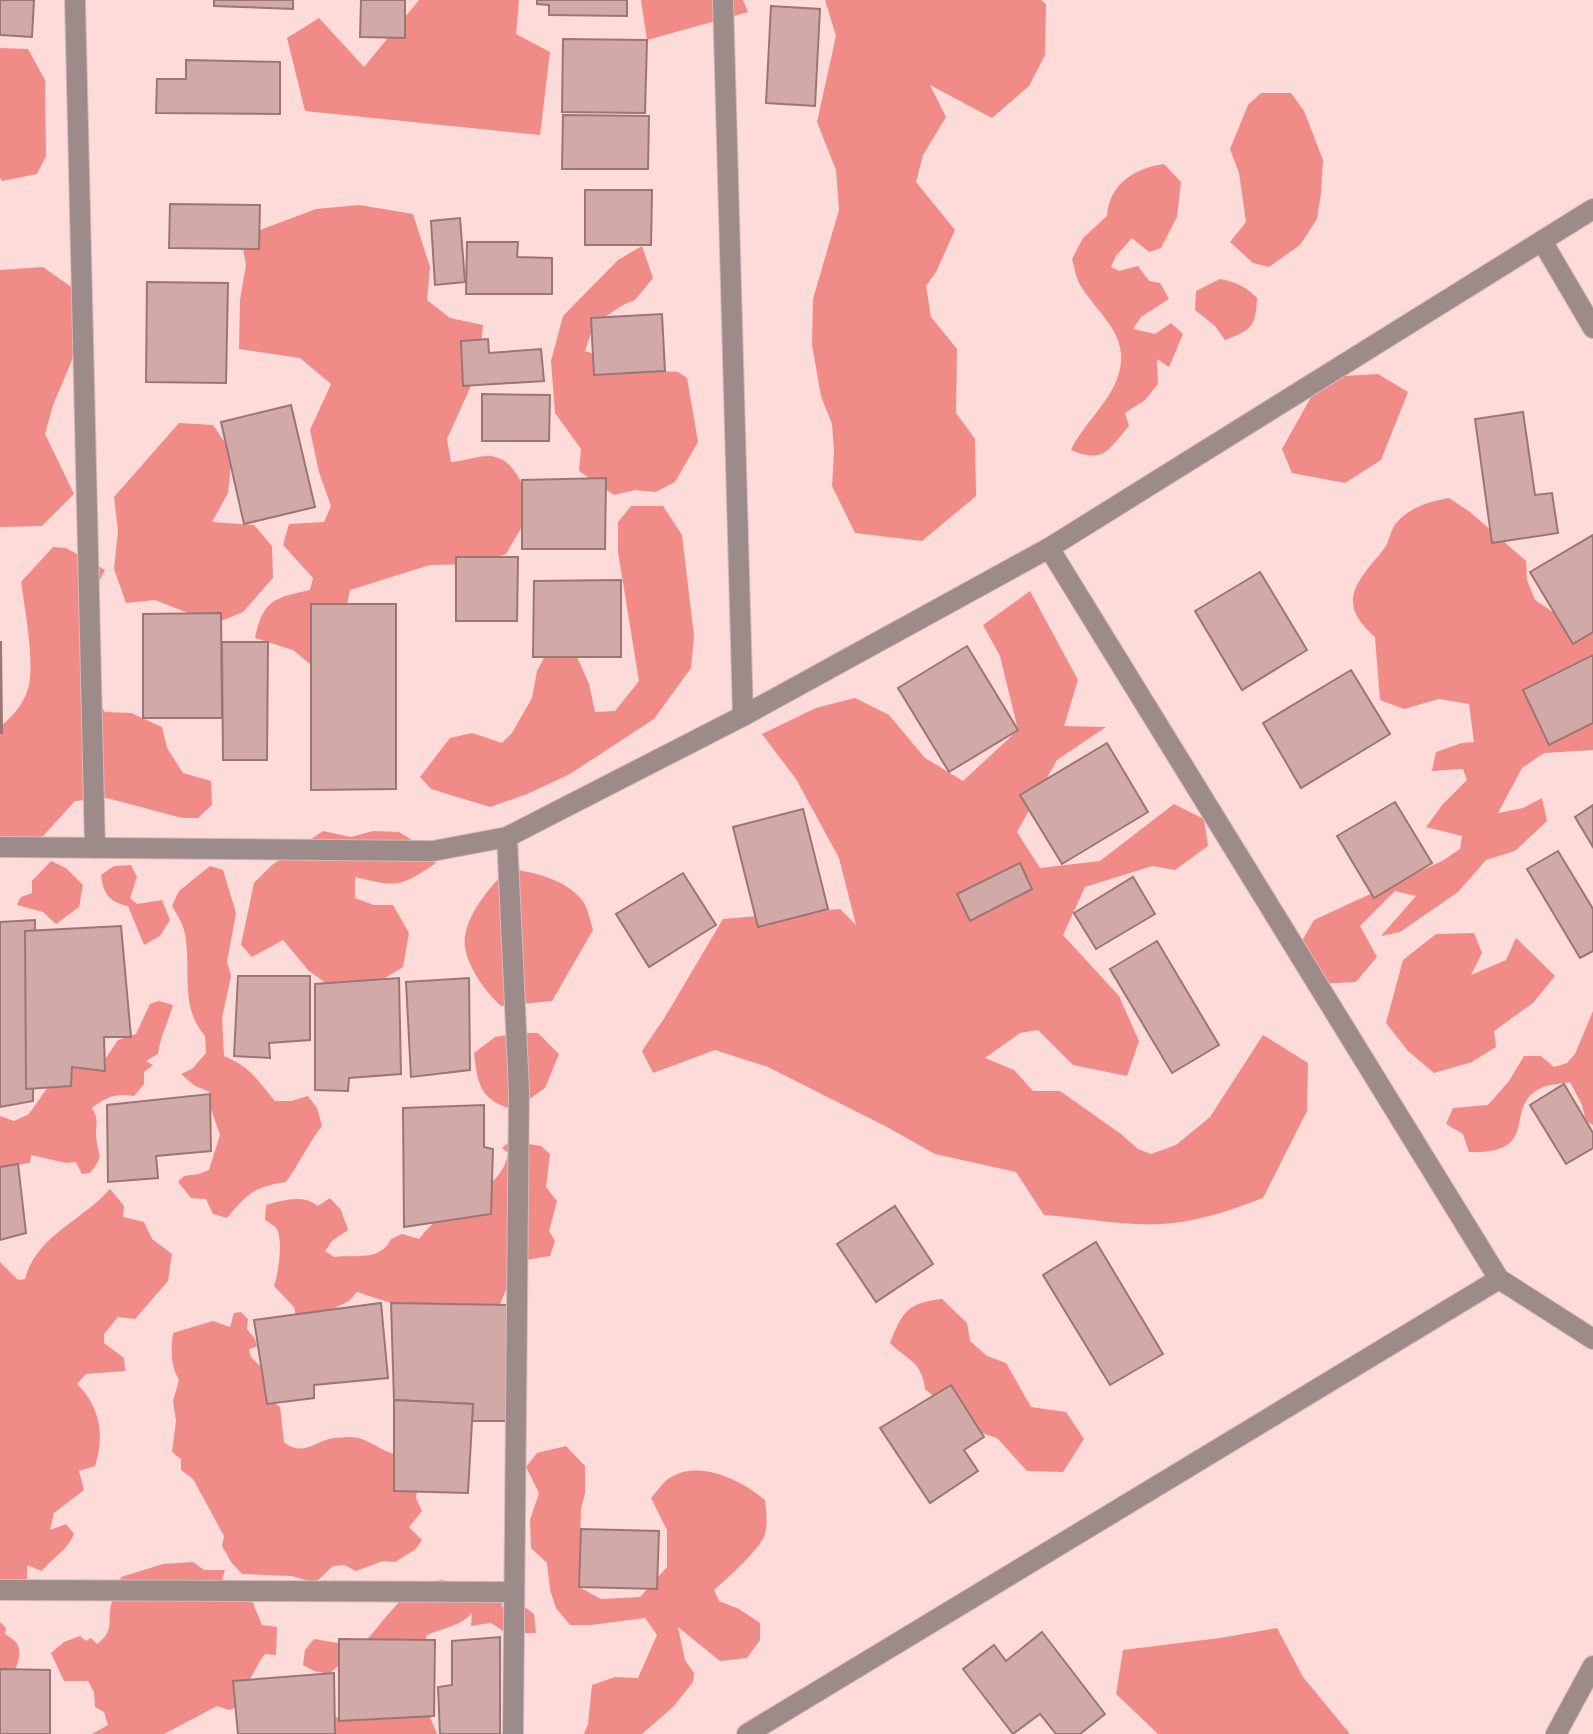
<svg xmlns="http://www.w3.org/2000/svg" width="1593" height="1734" font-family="'Fira Sans Condensed',sans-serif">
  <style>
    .forest { fill: #f08b88 }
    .building { fill: #d1a9a6; stroke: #9c7674; stroke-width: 2 }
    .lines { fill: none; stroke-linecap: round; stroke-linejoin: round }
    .street-casing { stroke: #d8b9b7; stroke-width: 22 }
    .street { stroke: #9d8b8a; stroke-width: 20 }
  </style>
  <rect width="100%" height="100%" fill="#fddbd9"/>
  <!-- forest -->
  <g class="forest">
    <path d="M419 0H519L516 34 550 52 540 135 305 111 287 38 319 18 364 67Z"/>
    <path d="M641 0H743L748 12 647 40Z"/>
    <path d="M825 0H1041L1046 4 1045 55 1029 86 992 118 930 85 946 117 923 155 916 182 955 230 936 272 926 286 931 317 957 349 956 413 975 439 976 496 922 541 855 533 832 486 834 451 832 424 821 396 812 345 813 299 839 210 836 170 817 122 836 36Z"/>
    <path d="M0 48 28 49 45 80 46 156 37 174 2 181 0 178Z"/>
    <path d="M1261 93H1291L1304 111 1323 160 1321 193 1317 219 1300 245 1269 267 1253 263 1230 242 1246 222 1239 173 1230 149 1248 105Z"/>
    <path d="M1164 164 1181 182 1177 217 1161 248 1149 252 1132 238 1116 256 1111 267 1119 271 1138 266 1149 281 1160 283 1169 299 1141 317 1133 329 1155 334 1171 323 1183 334 1169 367 1157 359 1158 384 1145 400 1125 413 1129 426C1108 450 1104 464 1071 450 1083 424 1109 404 1118 376 1131 337 1101 317 1082 288 1076 280 1075 268 1072 259L1083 238 1107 216C1109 184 1135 168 1164 164Z"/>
    <path d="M359 205 413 214 430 267 427 300 450 318 483 325 479 368 447 439 451 462C463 461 477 456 489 456 517 458 525 490 530 513L506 554 474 564 430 565 350 590 344 619 322 674 293 650 255 638C263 600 274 598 310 590L313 578 283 545 289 524 324 522 331 506 319 472 310 430 331 384 300 358 239 349 240 300 246 265 241 237 316 209Z"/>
    <path d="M642 246 653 278 635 300 623 305 594 324 585 351 643 370 678 372 687 378 698 442 675 482 656 492 635 490 614 495 579 471 581 449 555 413 551 361 563 316 618 260Z"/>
    <path d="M43 267 74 289 79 320 72 360 53 405 45 434 74 494 42 526 0 527V270Z"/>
    <path d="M1220 279C1234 281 1248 288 1257 298 1256 327 1251 330 1225 340L1215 326 1195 310 1196 291Z"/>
    <path d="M1378 374 1408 392 1381 460 1345 483 1292 473 1282 449 1316 388 1344 376Z"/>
    <path d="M179 423 213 425 232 453 228 493 212 522 254 525 272 546 273 578 243 612 224 620H206L155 600 126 603 114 569 118 531 114 497Z"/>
    <path d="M1449 498 1470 512 1526 561 1527 580 1535 600 1574 626 1593 625V750L1544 753 1522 768 1498 813 1523 808 1542 798 1547 821 1515 851 1486 860 1458 892 1400 932 1381 936 1416 896 1395 891 1360 926 1377 957 1356 982 1317 984 1296 951 1314 920 1442 861 1460 849 1462 836 1426 827 1443 804 1467 780 1463 769 1432 771 1436 752 1462 743 1474 742 1469 704 1439 699 1404 709 1380 700 1375 637C1334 602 1358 581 1384 549 1389 542 1390 533 1394 526 1407 508 1428 502 1449 498Z"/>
    <path d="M631 506H663L682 535 694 636 691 668 654 719 570 774 527 794 490 807 431 789 420 777 450 738 472 733 502 743 512 733 532 698 537 671 548 651 576 655 589 684 595 712 615 711 639 681 618 552V522Z"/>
    <path d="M53 547 66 548 105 570 89 602 85 679 105 712 131 713 162 727 167 748 183 773 211 781 212 805 198 818H182L107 798 75 801 43 836 7 844 0 842V727C13 716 25 703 29 685 34 659 25 609 21 582Z"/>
    <path d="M1030 591 1078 680 1064 726 1106 727 1057 760 1017 832 1040 868 1100 861 1174 804 1204 819 1208 846 1175 870 1152 866 1085 887 1063 935 1119 996 1139 1041 1127 1076 1073 1065 1038 1030 1020 1033 985 1058 1014 1070 1033 1091H1060L1121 1134 1138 1149 1151 1154 1176 1145 1210 1117 1263 1035 1308 1063 1307 1111 1263 1198C1234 1209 1205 1219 1174 1223 1131 1228 1087 1218 1044 1215L1016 1172 935 1154 887 1127 768 1067 715 1050 653 1073 642 1051 665 1017 723 919 840 909 856 925 839 858 796 779 762 734 816 708 855 698 889 715 925 758 963 781 1018 730 1000 656 983 625Z"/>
    <path d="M323 831 351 837 373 831 399 832 415 842 436 863C399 888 397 887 355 877V898L374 905H393L409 933 403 967 365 990 330 986 309 971 283 940 252 957 241 945 254 883 272 865Z"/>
    <path d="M51 861 66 868 83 885 79 907 56 924 43 912 17 905 21 897 32 893V881Z"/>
    <path d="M131 865 137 877 130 898 137 904 162 900 170 920 160 936 144 945 128 906C109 902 103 893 101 875L114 866Z"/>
    <path d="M210 866 223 870 236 913 227 962 231 976 222 1018 224 1056C252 1068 256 1079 275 1101H291L308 1096 317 1108 322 1126C308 1144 299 1164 286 1182 254 1187 248 1193 227 1218L213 1214 206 1199 191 1198 178 1182 184 1176 199 1174 209 1170 220 1135 211 1109 210 1092 195 1086 181 1074 192 1069 206 1053 205 1036C178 1005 193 966 184 930 182 922 176 913 172 906L179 891Z"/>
    <path d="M508 868C534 873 564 878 582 900 588 907 590 921 593 930L552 1001 501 1006C485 992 461 959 465 936 470 909 490 888 508 868Z"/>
    <path d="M1474 933 1482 953 1471 975 1506 960 1516 938 1555 976 1533 1003 1494 1031 1496 1047 1472 1062 1434 1073 1408 1051 1386 1023 1403 960 1436 934Z"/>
    <path d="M1593 978V1125L1586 1121 1582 1105 1570 1082C1560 1084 1548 1084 1539 1089 1503 1108 1542 1155 1469 1152L1463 1134 1446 1124 1453 1108 1488 1105 1509 1081 1524 1056H1541L1554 1067 1567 1063 1575 1054 1593 1011Z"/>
    <path d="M159 1001 173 1005C169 1019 159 1041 158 1054L146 1061 153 1065 144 1072V1084L134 1096C116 1093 106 1097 92 1108 99 1120 96 1123 96 1135 97 1156 106 1154 90 1173L82 1174 76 1162 66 1163 31 1155 30 1163C17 1164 8 1168 0 1179V1116L14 1121 29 1114 50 1084 72 1067 105 1071 106 1058 118 1040 136 1034 150 1004Z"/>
    <path d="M518 1033H538L559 1054 545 1088 514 1110C480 1100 478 1086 474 1053L495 1037Z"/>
    <path d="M510 1141 541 1146 550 1154 546 1187 557 1201 549 1231 555 1241 550 1256 526 1260 505 1292 495 1316 391 1303 357 1292 349 1301 306 1322 296 1316 294 1307 274 1286C278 1275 284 1238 276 1228 276 1227 266 1220 265 1220L266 1205C284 1200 303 1194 318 1206L330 1198 341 1210 348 1230 332 1241 325 1251 334 1257C356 1254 380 1262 391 1239L402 1234 419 1239C427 1229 436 1219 447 1212 470 1196 504 1184 508 1153L502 1148Z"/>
    <path d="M110 1189 124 1206 123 1217 144 1222 152 1239 172 1254 168 1281 135 1319 118 1317 104 1334V1343L124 1358 125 1371 86 1374 77 1384C100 1407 105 1435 95 1466L79 1471 84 1490 54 1513 50 1530 66 1524 74 1534C67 1551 54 1556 42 1571L27 1565V1578L20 1590 0 1581V1262L18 1280 25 1279C36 1236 83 1220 110 1189Z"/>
    <path d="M942 1299 967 1323 970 1341 987 1356 1006 1363 1031 1407 1066 1412 1084 1439 1063 1472 1027 1471 997 1438 973 1430 925 1389C922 1361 907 1360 890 1343 903 1312 906 1303 942 1299Z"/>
    <path d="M241 1312 248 1319 247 1329 255 1339 257 1346 249 1349 251 1357 265 1371 271 1400 280 1407 284 1442C301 1456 312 1444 329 1439 335 1437 342 1438 348 1437 368 1436 381 1453 400 1455L419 1479 416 1498 422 1511 409 1527 422 1540 416 1549 395 1562 383 1561 356 1571 344 1565 333 1566 315 1583 292 1576 242 1574 231 1562 222 1546 224 1536 193 1479 181 1470V1459L172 1452 176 1421 173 1401 179 1380C170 1364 171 1351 173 1333L213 1321 230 1327 234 1313Z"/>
    <path d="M566 1446 585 1466V1493L581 1509 579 1587 601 1599 640 1597 667 1567V1530L651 1498C656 1492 662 1484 668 1479 698 1458 741 1480 765 1500 766 1512 769 1527 763 1539 756 1552 726 1580 714 1590L719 1601 739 1609 760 1623V1640L747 1658 720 1661 678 1627 685 1660 694 1673 693 1682 673 1707 642 1734H584L588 1724 592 1685 615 1677 638 1678 657 1635 645 1618 591 1625H570L556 1608 550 1590 547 1563 531 1548 530 1520 539 1493 526 1467 537 1453Z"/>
    <path d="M193 1562 204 1570H225L222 1579 248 1591 262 1625 277 1627 276 1655 265 1654C255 1667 252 1680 240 1692L241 1706 229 1710 217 1706 164 1734H92L108 1725 104 1712 95 1707 94 1692 88 1681H64L51 1653 64 1642 80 1636 86 1641 91 1638 97 1644C116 1631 106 1618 112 1602 115 1594 119 1586 121 1577L163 1564Z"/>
    <path d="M442 1580 471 1586 484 1581C496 1587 502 1594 502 1607L526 1608 534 1614 536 1633H518L525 1645 491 1623 471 1626 472 1613C461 1626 443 1628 427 1635L423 1648 356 1670 337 1667 329 1674 314 1671 303 1665 305 1650 314 1639 361 1647C377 1629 401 1594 423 1584 428 1581 436 1581 442 1580Z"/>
    <path d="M0 1622 6 1628 5 1634C9 1637 13 1639 16 1642 27 1657 9 1681 0 1693Z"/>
    <path d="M1277 1628 1303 1677 1350 1734H1158L1116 1694 1123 1650 1220 1638Z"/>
    <path d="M428 1712 437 1734H328L334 1718 346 1715Z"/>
  </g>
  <!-- building -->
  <g class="building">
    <path d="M0 0H34L32 37 0 35Z"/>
    <path d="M214 0H293V9L214 6Z"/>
    <path d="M361 0H405V38L360 37Z"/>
    <path d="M537 0H627V16L549 15V5L537 4Z"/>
    <path d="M771 6 820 9 815 106 766 103Z"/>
    <path d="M563 39 647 40 645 113 562 112Z"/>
    <path d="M186 60 280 62V114L156 113 157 79H186Z"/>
    <path d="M563 115 649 116 648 169H562Z"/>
    <path d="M585 190H652L651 245H585Z"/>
    <path d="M170 204 260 205 259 249 169 248Z"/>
    <path d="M460 218 465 282 435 285 431 221Z"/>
    <path d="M467 242H518L517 257 552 258V294H466Z"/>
    <path d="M147 282 228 283 226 383 146 382Z"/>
    <path d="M662 314 665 371 594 375 591 318Z"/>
    <path d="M488 339 489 353 541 349 544 381 463 386 461 341Z"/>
    <path d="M482 394 550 395 549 441H482Z"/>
    <path d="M291 405 315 507 244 524 221 422Z"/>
    <path d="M1523 412 1535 495 1552 493 1558 533 1492 543 1475 419Z"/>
    <path d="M606 478 605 549H522V480Z"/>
    <path d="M1593 535V632L1573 644 1530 572Z"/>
    <path d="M456 557H518L517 621H456Z"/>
    <path d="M1260 572 1307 650 1242 690 1195 611Z"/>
    <path d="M621 580V657H533L534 581Z"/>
    <path d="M311 604H396V789L311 790Z"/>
    <path d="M221 613 222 718H143V614Z"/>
    <path d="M0 642H1L2 733H0Z"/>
    <path d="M222 642H268L267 760H223Z"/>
    <path d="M967 646 1018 730 949 772 898 688Z"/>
    <path d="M1593 655V723L1549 745 1523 690Z"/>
    <path d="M1351 670 1390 734 1301 788 1263 723Z"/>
    <path d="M1107 743 1148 812 1062 864 1020 795Z"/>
    <path d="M1395 802 1432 863 1374 898 1337 836Z"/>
    <path d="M1593 805V847L1575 817Z"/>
    <path d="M803 809 828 909 758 927 733 827Z"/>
    <path d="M1558 851 1593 909V951L1580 958 1527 869Z"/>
    <path d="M1020 863 1032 889 970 921 957 894Z"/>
    <path d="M683 873 716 925 649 967 616 914Z"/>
    <path d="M1133 877 1155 914 1096 949 1074 913Z"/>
    <path d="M35 920 33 1101 0 1107V922Z"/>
    <path d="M121 926 131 1037H104L105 1071 72 1067 71 1086 26 1089 25 931Z"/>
    <path d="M1157 941 1219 1045 1172 1073 1110 969Z"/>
    <path d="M238 976H310V1040L269 1043 270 1058 234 1056Z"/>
    <path d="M399 978 401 1074 349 1078 348 1091 315 1090V984Z"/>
    <path d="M469 978 470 1070 411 1077 406 982Z"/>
    <path d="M1564 1084 1593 1133V1148L1566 1164 1530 1105Z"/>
    <path d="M210 1094 211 1151 156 1156 158 1178 108 1182 107 1105Z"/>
    <path d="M484 1105V1147L493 1149 491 1214 404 1227 403 1108Z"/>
    <path d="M18 1164 26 1233 0 1240V1167Z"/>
    <path d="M895 1206 933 1264 876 1302 837 1244Z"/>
    <path d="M1096 1242 1163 1354 1110 1385 1043 1275Z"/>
    <path d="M381 1303 388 1378 314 1385V1398L267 1404 254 1320Z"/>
    <path d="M391 1303 510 1305 506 1421H472L473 1404 394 1400Z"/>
    <path d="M951 1385 984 1437 964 1450 978 1471 930 1503 880 1428Z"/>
    <path d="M394 1400 473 1404 468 1493 394 1491Z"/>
    <path d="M581 1529 659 1531 657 1589 579 1587Z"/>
    <path d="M1042 1632 1105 1714 1080 1734H1056L1040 1714 1013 1734 963 1669 994 1645 1006 1661Z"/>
    <path d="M500 1637V1734H440L438 1687 452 1685V1641Z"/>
    <path d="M339 1639 435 1640 434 1716 339 1721Z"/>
    <path d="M0 1669 50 1670V1734H0Z"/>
    <path d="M334 1673 335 1734H238L233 1681Z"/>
  </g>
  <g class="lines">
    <!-- street casing -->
    <g class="street-casing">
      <g id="street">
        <path d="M75 0 95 848"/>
        <path d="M723 0 743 716"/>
        <path d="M1542 241 1593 328"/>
        <path d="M1049 548 1499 1279 1593 1339"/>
        <path d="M507 837 519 1091 513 1734"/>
        <path d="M0 847 433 851 507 837 743 716 1049 548 1593 209"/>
        <path d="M0 1590 512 1592"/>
        <path d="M747 1734 1499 1279"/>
        <path d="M1556 1734 1593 1666"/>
      </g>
    </g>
    <!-- street -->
    <use href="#street" class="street"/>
  </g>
</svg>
